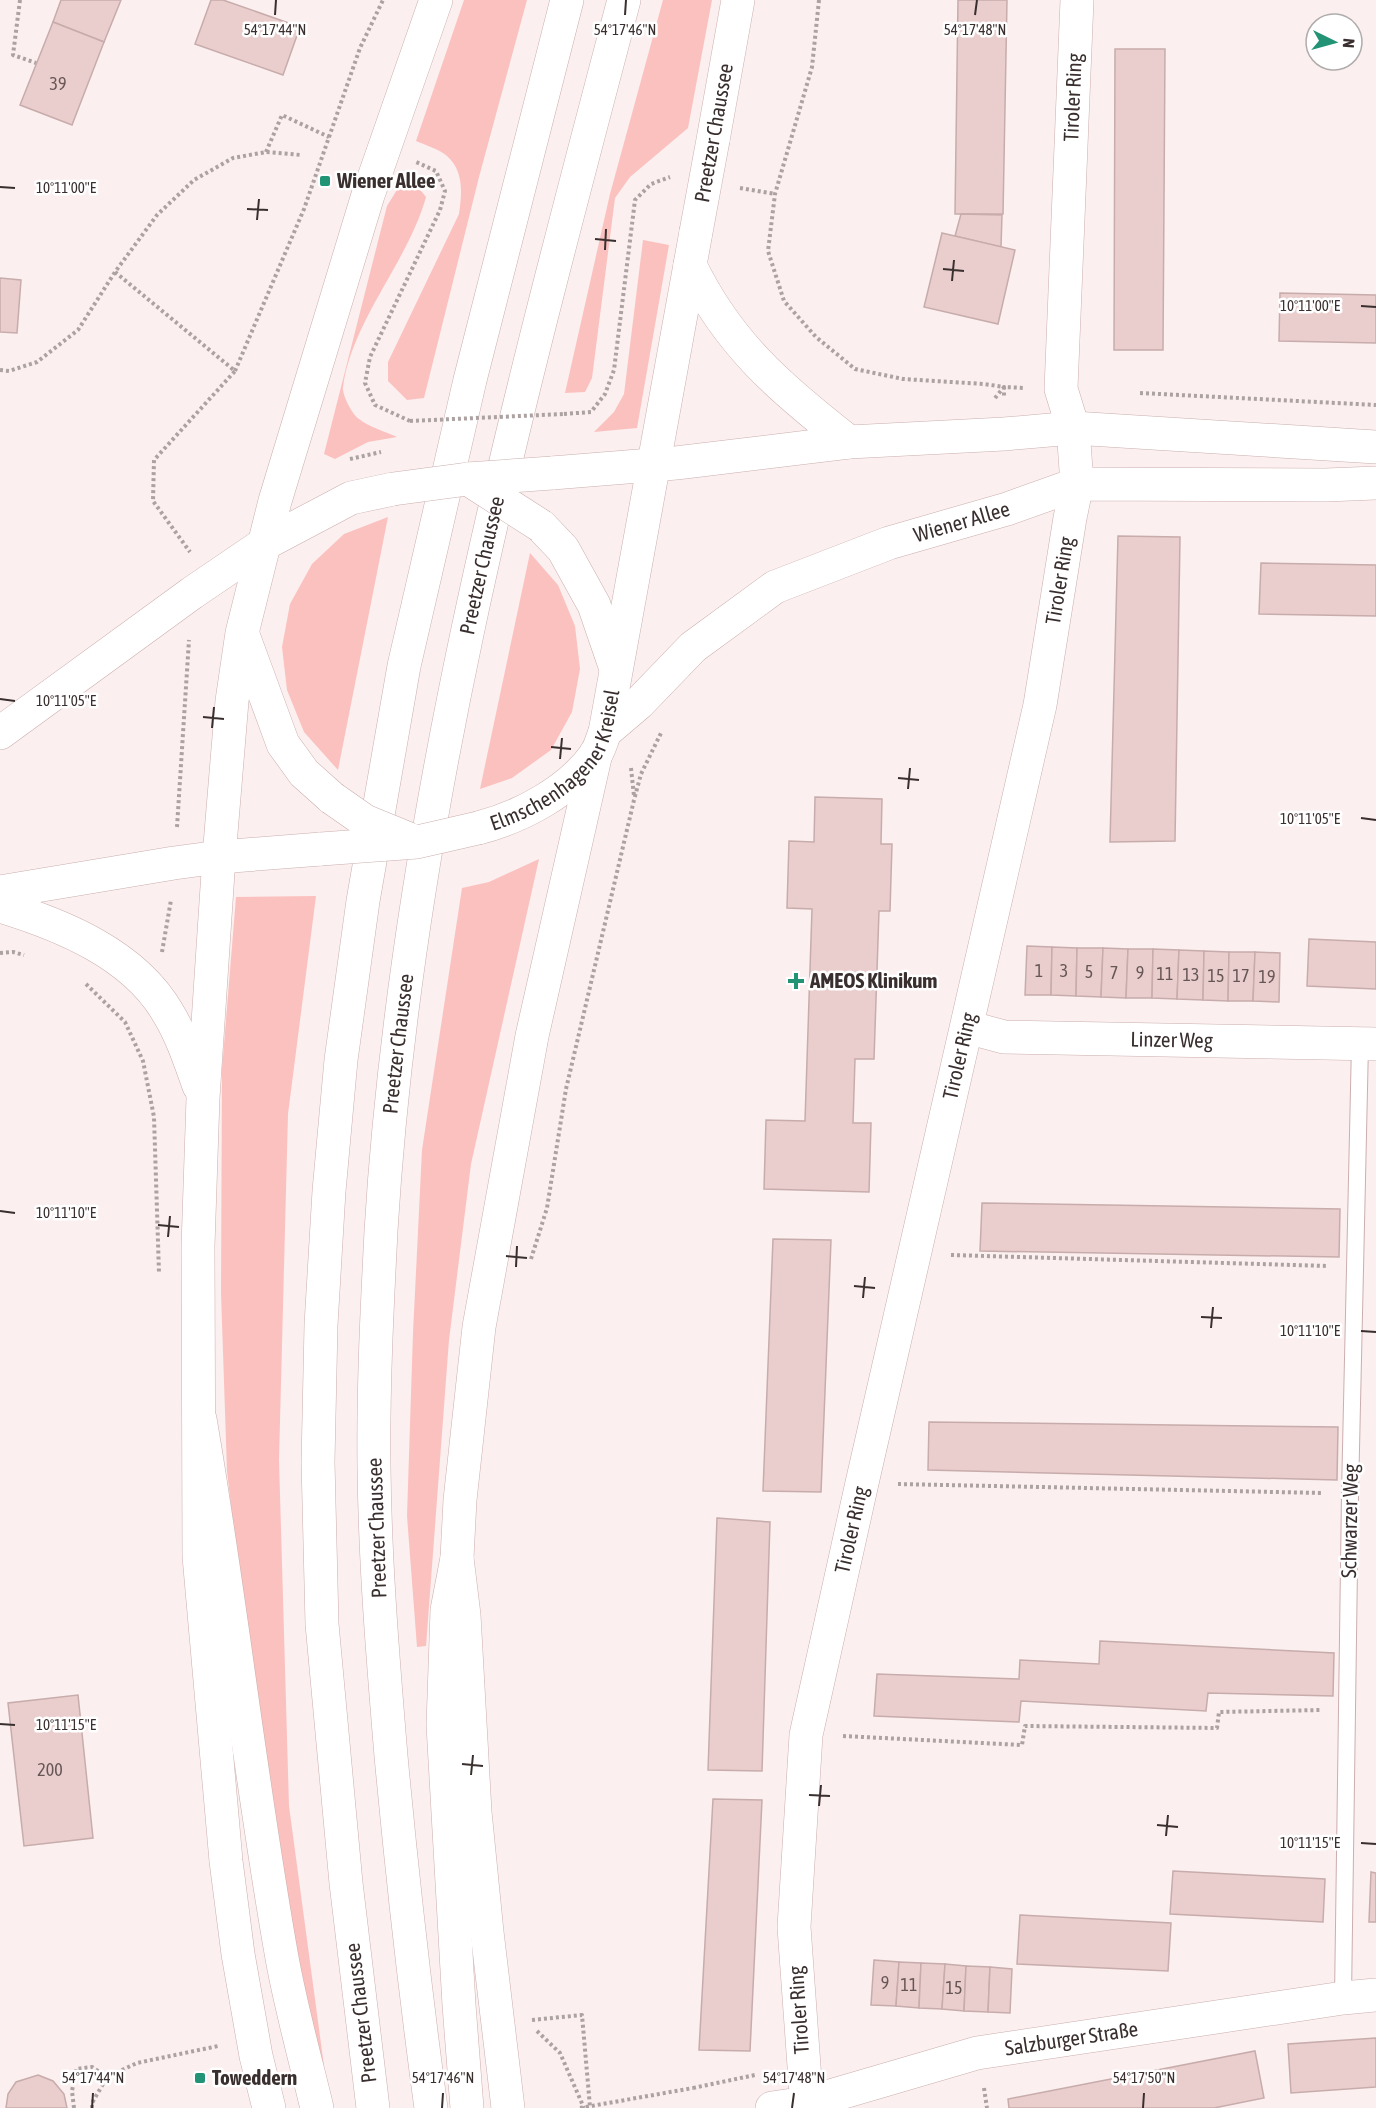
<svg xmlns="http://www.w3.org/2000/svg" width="1376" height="2108" font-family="'Asap Condensed',sans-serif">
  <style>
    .green { fill: #fbc1bf }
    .building { fill: #eacecd; stroke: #c7acab; stroke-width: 1.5 }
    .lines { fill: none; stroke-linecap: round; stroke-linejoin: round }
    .service-casing { stroke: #cbafae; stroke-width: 18 }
    .minor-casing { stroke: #cbafae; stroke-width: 34 }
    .trunk-casing { stroke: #cbafae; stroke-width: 34 }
    .path { stroke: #ada2a2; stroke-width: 4; stroke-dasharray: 3 3; stroke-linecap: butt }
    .service { stroke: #fff; stroke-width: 16 }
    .minor { stroke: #fff; stroke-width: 33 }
    .trunk { stroke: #fff; stroke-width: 33 }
    .minor-bridge-casing { stroke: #cbafae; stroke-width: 34; stroke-linecap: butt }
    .path-bridge { stroke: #ada2a2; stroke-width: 4; stroke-dasharray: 3 3; stroke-linecap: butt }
    .minor-bridge { stroke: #fff; stroke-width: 33 }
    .ticks { fill: none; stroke: #3a2f2f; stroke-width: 2 }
    .poi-dot { fill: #229375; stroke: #fff; stroke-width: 2 }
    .labels { text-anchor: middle; stroke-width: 5; stroke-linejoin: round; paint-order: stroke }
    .number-label { font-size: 18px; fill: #665756 }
    .street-label { font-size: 21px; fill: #3a2f2f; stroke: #fff }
    .poi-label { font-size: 21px; font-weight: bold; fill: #3a2f2f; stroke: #fff; text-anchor: start }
    .ticks-label { font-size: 15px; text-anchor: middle; fill: #3a2f2f; stroke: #fff; stroke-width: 5; stroke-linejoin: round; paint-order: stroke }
  </style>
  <rect width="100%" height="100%" fill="#fbefef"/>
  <!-- green -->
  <g class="green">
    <path d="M464 0H527L479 177 424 398 407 400 388 381V362L459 214C462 193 464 171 447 156 439 149 425 145 416 141Z"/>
    <path d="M663 0H712L688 128 630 177 615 198 592 378 585 392 565 393 610 194Z"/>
    <path d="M400 185 417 186 426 197C408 262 352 320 343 387 342 395 352 414 359 419 367 426 386 432 397 437L368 442 335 459 324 454 387 206Z"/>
    <path d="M643 240 669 245 637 428 594 432 614 412 624 394Z"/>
    <path d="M388 517 338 770 304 732 287 690 282 647 290 604 312 564 344 534Z"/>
    <path d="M530 553 558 585 575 626 580 669 572 712 551 750 512 778 480 789Z"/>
    <path d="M539 859 471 1164 449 1340 426 1646 417 1647 407 1516 413 1333 422 1150 462 888 489 882Z"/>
    <path d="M316 896 288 1114 279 1460 289 1806 324 2066 318 2067 284 1892 247 1644 227 1471 221 1293 222 1069 236 897Z"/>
  </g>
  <!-- building -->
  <g class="building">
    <path d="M61 0H121L104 42 53 22Z"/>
    <path d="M211 0H223L300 27 283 75 195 44Z"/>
    <path d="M958 0H1007L1003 214H955Z"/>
    <path d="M53 22 104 42 72 125 20 105Z"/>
    <path d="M1115 49H1165L1163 350H1114Z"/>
    <path d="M961 214 1002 215 1001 247 955 236Z"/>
    <path d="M942 233 1015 250 998 324 924 307Z"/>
    <path d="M0 278 21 280 17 333 0 332Z"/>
    <path d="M1280 293 1376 295V343L1279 341Z"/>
    <path d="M1118 536 1180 537 1175 841 1110 842Z"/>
    <path d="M1261 563 1376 565V616L1259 614Z"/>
    <path d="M815 797 882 799 881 844H892L890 911H879L874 1059H855L853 1123H871L869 1192 764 1189 766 1120 805 1121 812 909 787 908 789 841 814 842Z"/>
    <path d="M1309 939 1376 942V989L1307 986Z"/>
    <path d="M1027 946 1052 947 1051 995H1025Z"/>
    <path d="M1052 947 1077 948 1076 996 1051 995Z"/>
    <path d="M1077 948H1103L1101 997 1076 996Z"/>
    <path d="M1103 948 1128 949 1126 998 1101 997Z"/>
    <path d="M1128 949H1153L1152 998H1126Z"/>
    <path d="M1153 949 1179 950 1177 999 1152 998Z"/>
    <path d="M1179 950 1204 951 1203 1000 1177 999Z"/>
    <path d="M1204 951 1229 952 1228 1001 1203 1000Z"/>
    <path d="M1229 952H1255L1253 1001H1228Z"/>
    <path d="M1255 952 1280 953 1279 1002 1253 1001Z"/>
    <path d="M982 1203 1340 1209 1339 1257 980 1251Z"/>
    <path d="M773 1239 831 1240 821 1492 763 1491Z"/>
    <path d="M929 1422 1338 1427 1337 1480 928 1470Z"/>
    <path d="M717 1518 770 1522 762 1771 708 1770Z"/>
    <path d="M1100 1641 1334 1653 1333 1696 1208 1693 1206 1711 1021 1701 1019 1722 874 1716 877 1674 1019 1679 1020 1660 1099 1664Z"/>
    <path d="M78 1695 93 1838 24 1846 8 1703Z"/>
    <path d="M713 1799 762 1800 750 2051 699 2050Z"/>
    <path d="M1173 1871 1325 1879 1323 1922 1170 1914Z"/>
    <path d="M1371 1872 1376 1873V1922H1369Z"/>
    <path d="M1020 1915 1171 1923 1168 1971 1017 1964Z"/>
    <path d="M874 1960 899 1962 896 2006 871 2005Z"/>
    <path d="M899 1962 921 1963 919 2008 896 2006Z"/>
    <path d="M921 1963 945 1964 942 2009 919 2008Z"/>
    <path d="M945 1964 966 1966 964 2011 942 2009Z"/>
    <path d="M966 1966 990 1967 988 2012 964 2011Z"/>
    <path d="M990 1967 1012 1969 1010 2013 988 2012Z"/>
    <path d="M1376 2038V2087L1291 2093 1288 2044Z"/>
    <path d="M1255 2051 1264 2098 1214 2108H1009L1008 2099Z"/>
    <path d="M38 2075 53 2081 64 2094 67 2108H6L8 2094 16 2082Z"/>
  </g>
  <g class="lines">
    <!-- service casing -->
    <g class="service-casing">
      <path id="service" d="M1343 1998 1350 1494 1360 1044"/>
    </g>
    <!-- minor casing -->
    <g class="minor-casing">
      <g id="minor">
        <path d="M713 140 738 0"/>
        <path d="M690 265C728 344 781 389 849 442"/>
        <path d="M552 473 676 463 849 442 1004 434 1073 428 1376 447"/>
        <path d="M541 526 563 549 594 605 615 666"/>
        <path d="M243 635 283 744 304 773 332 798"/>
        <path id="s1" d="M605 732 639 703 693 647 775 587 889 543 1007 509 1077 484 1326 485 1376 483"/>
        <path d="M0 733 192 593 264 544 351 498 393 489"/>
        <path id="s2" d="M478 828C521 817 570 791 596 754 600 748 602 739 605 732L696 232"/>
        <path d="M0 892 174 863 219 857 321 849"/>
        <path d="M0 906C62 925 134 954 168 1013 182 1036 190 1061 199 1086"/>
        <path id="s3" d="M967 1027 1004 1037 1376 1044"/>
        <path d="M269 2108 256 2056 238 1954 226 1861 199 1556 198 1246 203 1098 219 857 232 701 242 633 275 501 368 195 436 0"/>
        <path d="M508 2108 487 1932 475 1812 464 1615 457 1558 460 1500 479 1327 532 1036 596 753"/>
        <path id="s4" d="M772 2108 806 2103 977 2053 1343 1998 1376 1995"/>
        <path id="s5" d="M807 2108 794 1927 806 1735 862 1483 1040 705 1070 518 1077 484 1073 428 1061 389 1077 0"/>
      </g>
    </g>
    <!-- trunk casing -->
    <g class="trunk-casing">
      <g id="trunk">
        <path d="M200 1419C231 1598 250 1779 282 1958 291 2008 305 2058 317 2108"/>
        <path d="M457 1558 447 1610 443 1725 459 2005 467 2108"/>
        <path d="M373 2108 346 1883 322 1624 318 1462 321 1325 329 1191 341 1060 363 901 404 666 470 380 567 0"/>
        <path id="s6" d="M431 2108C415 1991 402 1874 391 1756 383 1660 375 1563 374 1467 373 1388 377 1309 381 1231 406 814 518 402 624 0"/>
      </g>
    </g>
    <!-- path -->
    <g class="path">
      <path d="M20 0 13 55 36 63"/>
      <path d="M819 0 812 67 775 194 768 251 784 301 816 337 855 369 903 379 984 384 1004 387V398"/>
      <path d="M266 152 282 115 329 137"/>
      <path d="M740 188 775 194"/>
      <path d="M115 272 235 371 154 460 153 501 190 552"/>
      <path d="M0 370 9 371 37 362 78 330 115 272 157 215 194 180 233 158 266 152 301 155"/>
      <path d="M235 371 304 209 360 48 383 0"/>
      <path d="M1140 393 1376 405"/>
      <path d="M995 398 1004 387 1025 388"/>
      <path d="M564 414 591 412 605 394 614 370 635 200 651 184 670 177"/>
      <path d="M410 421 375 405 365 383 370 357 440 210 445 191 436 171 416 162"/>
      <path d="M350 459 381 452"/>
      <path d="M631 768 634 796"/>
      <path d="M177 827 189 640"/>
      <path d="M162 952 171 900"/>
      <path d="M0 953 13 952 24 955"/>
      <path d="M86 984 125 1022 143 1061 154 1117 159 1273"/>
      <path d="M951 1255 1328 1266"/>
      <path d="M531 1259 547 1208 566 1089 634 800 641 774 661 733"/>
      <path d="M898 1484 1323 1493"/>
      <path d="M843 1736 1022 1745 1025 1726 1217 1728 1219 1712 1321 1710"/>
      <path d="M532 2020 582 2015 590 2107"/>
      <path d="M537 2031 560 2053 584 2108"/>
      <path d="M693 2088 755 2075"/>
      <path d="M984 2088 987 2108"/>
      <path d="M74 2108 72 2091 76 2069 92 2067 107 2077 137 2063 218 2046"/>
      <path d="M92 2108V2103L107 2077"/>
    </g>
    <!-- service -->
    <use href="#service" class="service"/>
    <!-- minor -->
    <use href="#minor" class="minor"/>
    <!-- trunk -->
    <use href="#trunk" class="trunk"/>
    <!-- minor-bridge casing -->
    <g class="minor-bridge-casing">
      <g id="minor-bridge">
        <path d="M696 232 713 140"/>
        <path d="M468 479 541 526"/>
        <path d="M393 489 468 479 552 473"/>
        <path d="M332 798 365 821 409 839"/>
        <path d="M321 849 417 842 478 828"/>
      </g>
    </g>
    <!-- path-bridge -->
    <g class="path-bridge">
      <path d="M410 421 564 414"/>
      <path d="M580 2108 693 2088"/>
    </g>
    <!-- minor-bridge -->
    <use href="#minor-bridge" class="minor-bridge"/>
  </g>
  <!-- ticks -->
  <path class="ticks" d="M275 15 276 0M625 15 626 0M975 15 977 0M0 187 15 188M247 209 268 210M257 220 259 199M595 239 616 241M605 250 606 229M943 269 964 271M952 281 954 260M1361 306 1376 307M0 699 15 701M203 717 224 719M212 728 214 707M551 747 571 749M560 759 562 738M898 778 919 780M908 789 910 768M1361 818 1376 820M0 1211 15 1213M158 1225 179 1227M168 1237 170 1216M506 1256 527 1258M516 1267 517 1246M854 1286 875 1288M863 1298 865 1277M1201 1317 1222 1318M1211 1328 1213 1307M1361 1331 1376 1332M0 1724 15 1725M462 1764 483 1766M471 1775 473 1755M809 1795 830 1796M819 1806 821 1785M1157 1825 1178 1827M1166 1836 1168 1815M1361 1843 1376 1844M92 2108 93 2093M442 2108 443 2093M792 2108 794 2093M1143 2108 1144 2093"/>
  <!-- markers -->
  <g class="poi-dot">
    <rect x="319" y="175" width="12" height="12" rx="3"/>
    <path d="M793 972h6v6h6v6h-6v6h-6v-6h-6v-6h6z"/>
    <rect x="194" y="2072" width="12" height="12" rx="3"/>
  </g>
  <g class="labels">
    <!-- number labels -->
    <g class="number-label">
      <text x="58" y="90">39</text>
      <text x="1039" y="977">1</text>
      <text x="1064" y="977">3</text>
      <text x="1089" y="978">5</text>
      <text x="1114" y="979">7</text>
      <text x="1140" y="979">9</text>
      <text x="1165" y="980">11</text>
      <text x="1191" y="981">13</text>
      <text x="1216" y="982">15</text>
      <text x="1241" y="982">17</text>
      <text x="1267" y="983">19</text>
      <text x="50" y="1776">200</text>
      <text x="885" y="1989">9</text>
      <text x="909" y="1991">11</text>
      <text x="954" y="1994">15</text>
    </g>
    <!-- street labels -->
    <g class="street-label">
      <text dy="7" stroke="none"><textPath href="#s5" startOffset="2043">Tiroler Ring</textPath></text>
      <text transform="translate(714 133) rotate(-80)" y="7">Preetzer Chaussee</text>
      <text dy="7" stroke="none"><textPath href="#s1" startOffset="422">Wiener Allee</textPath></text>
      <text dy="7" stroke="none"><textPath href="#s6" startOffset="1554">Preetzer Chaussee</textPath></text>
      <text dy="7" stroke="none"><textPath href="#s5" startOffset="1556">Tiroler Ring</textPath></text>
      <text dy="7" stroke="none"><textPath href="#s2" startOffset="111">Elmschenhagener Kreisel</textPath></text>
      <text dy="7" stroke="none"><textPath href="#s3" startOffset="206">Linzer Weg</textPath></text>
      <text dy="7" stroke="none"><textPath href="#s6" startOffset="1068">Preetzer Chaussee</textPath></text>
      <text dy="7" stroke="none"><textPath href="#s5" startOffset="1070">Tiroler Ring</textPath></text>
      <text transform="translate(1350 1521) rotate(-89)" y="7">Schwarzer Weg</text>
      <text transform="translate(377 1528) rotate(-92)" y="7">Preetzer Chaussee</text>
      <text dy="7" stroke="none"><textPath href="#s5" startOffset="584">Tiroler Ring</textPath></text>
      <text transform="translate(799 2010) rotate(-94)" y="7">Tiroler Ring</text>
      <text transform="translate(361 2013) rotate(-97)" y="7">Preetzer Chaussee</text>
      <text dy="7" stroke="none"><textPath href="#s4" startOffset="308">Salzburger Straße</textPath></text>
    </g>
    <!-- poi labels -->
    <g class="poi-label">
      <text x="337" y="188">Wiener Allee</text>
      <text x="810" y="988">AMEOS Klinikum</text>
      <text x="212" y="2085">Toweddern</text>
    </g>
  </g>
  <g class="ticks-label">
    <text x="275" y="35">54°17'44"N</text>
    <text x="625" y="35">54°17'46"N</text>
    <text x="975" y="35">54°17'48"N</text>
    <text x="66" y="193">10°11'00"E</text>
    <text x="1310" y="311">10°11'00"E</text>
    <text x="66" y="706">10°11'05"E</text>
    <text x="1310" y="824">10°11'05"E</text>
    <text x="66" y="1218">10°11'10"E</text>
    <text x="1310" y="1336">10°11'10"E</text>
    <text x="66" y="1730">10°11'15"E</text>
    <text x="1310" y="1848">10°11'15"E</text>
    <text x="93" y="2083">54°17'44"N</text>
    <text x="443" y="2083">54°17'46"N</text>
    <text x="794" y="2083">54°17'48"N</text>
    <text x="1144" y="2083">54°17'50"N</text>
  </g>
  <!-- north arrow -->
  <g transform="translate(1334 42) rotate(95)"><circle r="28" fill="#ffffff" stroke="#b0acac" stroke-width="1.5"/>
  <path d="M0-4.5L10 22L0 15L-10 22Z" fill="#229375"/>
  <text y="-9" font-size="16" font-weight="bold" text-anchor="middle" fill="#3a2f2f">N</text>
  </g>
</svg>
